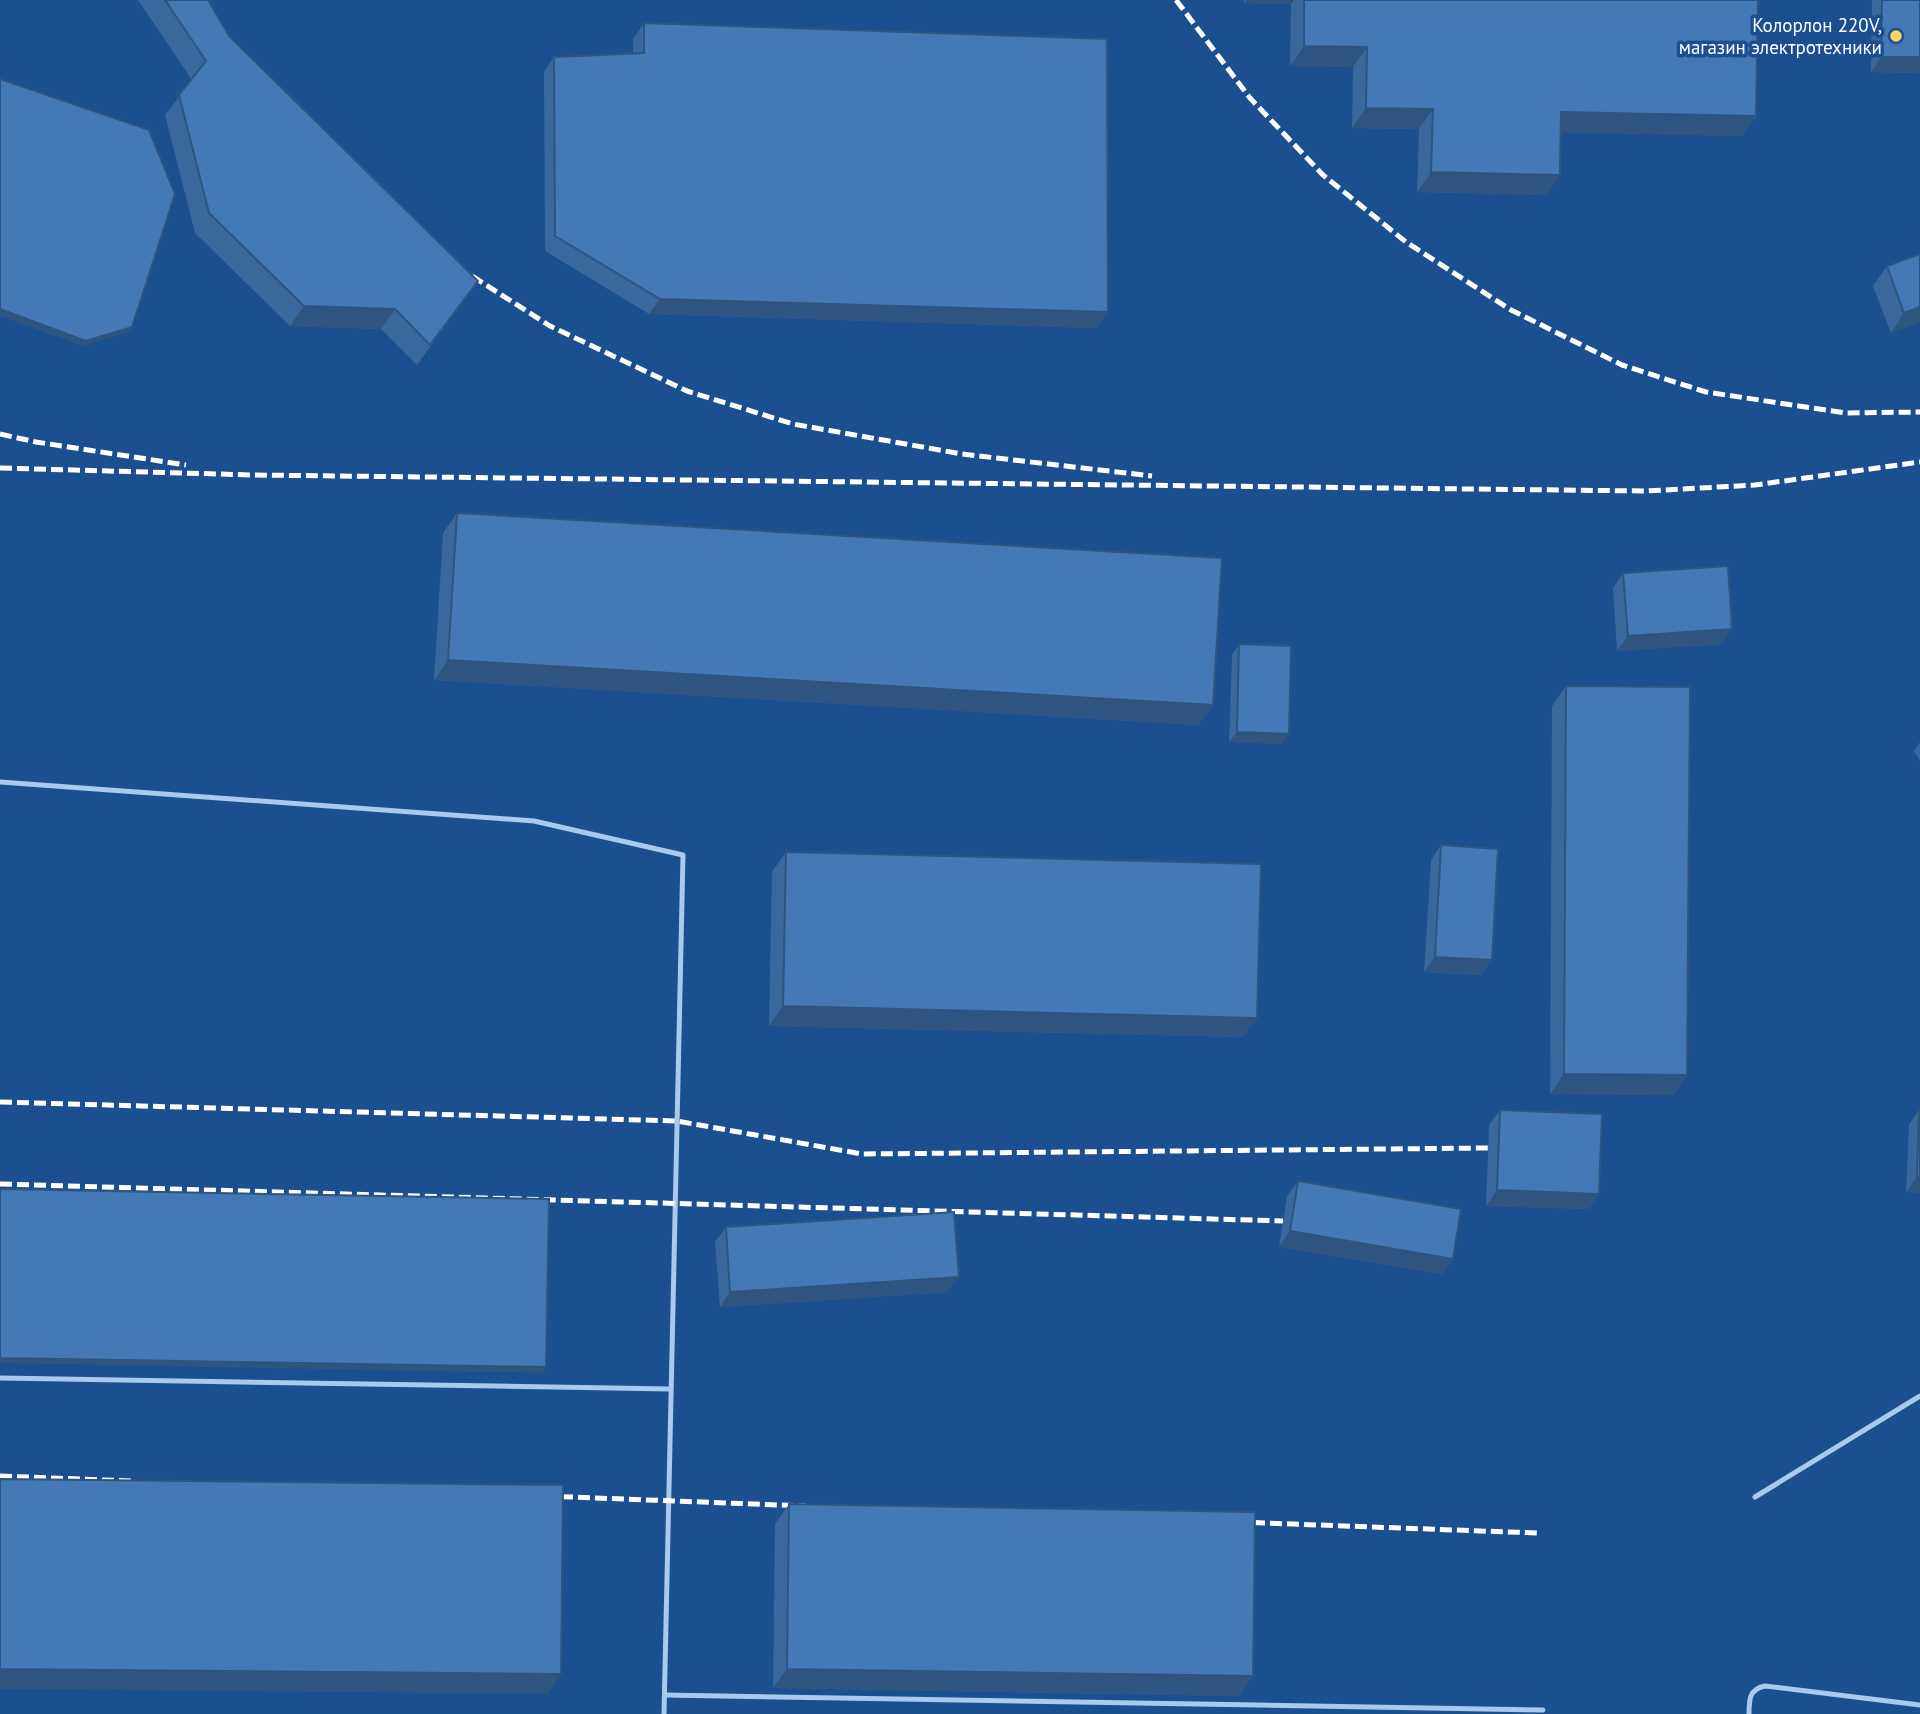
<svg xmlns="http://www.w3.org/2000/svg" width="1920" height="1714" font-family="'PT Sans',sans-serif">
  <style>
    .lines { fill: none; stroke-linecap: round; stroke-linejoin: round }
    .lane { stroke: #a9c9ee; stroke-width: 5 }
    .rail { stroke: #fff; stroke-width: 5; stroke-dasharray: 12 5; stroke-linecap: butt }
    .wall { fill: #3a679d }
    .shaded-wall { fill: #305480 }
    .building { fill: #4478b7; stroke: #305480; stroke-width: 2 }
    .poi-dot { fill: #ffd166; stroke: #1b4f8f; stroke-width: 2.5 }
    .labels { text-anchor: middle; stroke-width: 7; stroke-linejoin: round; paint-order: stroke }
    .poi-label { font-size: 19px; fill: #fff; stroke: #1b4f8f; text-anchor: end }
  </style>
  <rect width="100%" height="100%" fill="#1b4f8f"/>
  <g class="lines">
    <!-- lane -->
    <g class="lane">
      <path d="M0 782 534 821 683 855 664 1714"/>
      <path d="M0 1378 670 1389"/>
      <path d="M1755 1497 1920 1396"/>
      <path d="M665 1695 1543 1710"/>
      <path d="M1749 1714C1749 1700 1749 1689 1765 1686L1920 1705"/>
    </g>
    <!-- rail -->
    <g class="rail">
      <path d="M1176 0 1250 98 1323 175 1406 242 1511 310 1622 365 1706 392 1846 413 1920 412"/>
      <path d="M458 267 550 326 687 391 793 424 962 454 1152 476"/>
      <path d="M0 434 36 442 186 465"/>
      <path d="M0 468 254 475 1646 491 1755 485 1920 462"/>
      <path d="M0 1102 677 1121 862 1154 1488 1148"/>
      <path d="M0 1184 1283 1221"/>
      <path d="M0 1476 131 1481"/>
      <path d="M544 1496 806 1506"/>
      <path d="M1236 1522 1537 1533"/>
    </g>
  </g>
  <!-- wall -->
  <g class="wall">
    <path d="M138 0H208L229 36 478 281 417 365 381 329 290 326 195 233 165 115 192 80Z"/>
    <path d="M1244 0H1758L1756 116 1742 136 1561 132 1560 175 1546 195 1417 192 1419 129 1352 128 1353 67 1290 66 1291 4 1244 3Z"/>
    <path d="M1872 0H1920V73L1871 72Z"/>
    <path d="M644 23 1097 328 649 314 545 251 544 72 554 57 633 54V39Z"/>
    <path d="M1887 266 1920 322 1891 333 1873 286Z"/>
    <path d="M457 513 1199 725 434 680 443 533Z"/>
    <path d="M1623 573 1721 644 1617 651 1613 588Z"/>
    <path d="M1239 644 1282 744 1229 742 1232 655Z"/>
    <path d="M1566 686 1687 1075 1674 1095 1550 1094 1552 706Z"/>
    <path d="M1920 742V761L1914 751Z"/>
    <path d="M1441 845 1492 960 1481 975 1424 972 1431 860Z"/>
    <path d="M786 852 1257 1018 1243 1037 769 1026 772 872Z"/>
    <path d="M1500 1110 1589 1209 1486 1206 1489 1125Z"/>
    <path d="M1919 1110 1920 1193 1906 1192 1909 1125Z"/>
    <path d="M1298 1181 1453 1259 1442 1274 1279 1247 1287 1196Z"/>
    <path d="M726 1227 948 1292 720 1307 715 1242Z"/>
    <path d="M789 1504 1240 1696 773 1688 775 1524Z"/>
  </g>
  <!-- shaded-wall -->
  <g class="shaded-wall">
    <path d="M1246 0H1294L1291 4 1244 3Z"/>
    <path d="M1304 46 1367 47 1353 67 1290 66Z"/>
    <path d="M1881 57H1920V73L1871 72Z"/>
    <path d="M1366 108 1433 109 1419 129 1352 128Z"/>
    <path d="M1561 112 1756 116 1742 136 1547 132Z"/>
    <path d="M1431 172 1560 175 1546 195 1417 192Z"/>
    <path d="M660 299 1108 312 1097 328 649 314Z"/>
    <path d="M304 306 395 309 381 329 290 326Z"/>
    <path d="M1920 307V322L1891 333 1904 313Z"/>
    <path d="M0 309 132 327 128 332 83 346 0 316Z"/>
    <path d="M1732 629 1721 644 1617 651 1628 636Z"/>
    <path d="M448 660 1213 705 1199 725 434 680Z"/>
    <path d="M1237 732 1289 734 1282 744 1229 742Z"/>
    <path d="M1435 957 1492 960 1481 975 1424 972Z"/>
    <path d="M783 1006 1257 1018 1243 1037 769 1026Z"/>
    <path d="M1564 1074 1687 1075 1674 1095 1550 1094Z"/>
    <path d="M1917 1177H1920V1193L1906 1192Z"/>
    <path d="M1497 1190 1599 1194 1589 1209 1486 1206Z"/>
    <path d="M1290 1231 1453 1259 1442 1274 1279 1247Z"/>
    <path d="M959 1277 948 1292 720 1307 730 1292Z"/>
    <path d="M0 1358 546 1367 543 1373 0 1363Z"/>
    <path d="M0 1669 561 1674 548 1694 0 1689Z"/>
    <path d="M787 1669 1253 1676 1240 1696 773 1688Z"/>
  </g>
  <!-- building -->
  <g class="building">
    <path d="M165 0H208L229 36 478 281 430 345 395 309 304 306 209 213 179 95 206 61Z"/>
    <path d="M1304 0H1758L1756 116 1561 112 1560 175 1431 172 1433 109 1366 108 1367 47 1304 46Z"/>
    <path d="M1882 0H1920V57H1881Z"/>
    <path d="M644 23 1107 39 1108 312 660 299 555 236 554 57 644 53Z"/>
    <path d="M0 79 149 130 175 194 132 327 86 341 0 309Z"/>
    <path d="M1920 254V307L1904 313 1887 266Z"/>
    <path d="M457 513 1222 558 1213 705 448 660Z"/>
    <path d="M1728 566 1732 629 1628 636 1623 573Z"/>
    <path d="M1239 644 1291 646 1289 734 1237 732Z"/>
    <path d="M1566 686 1690 687 1687 1075 1564 1074Z"/>
    <path d="M1441 845 1498 849 1492 960 1435 957Z"/>
    <path d="M786 852 1261 864 1257 1018 783 1006Z"/>
    <path d="M1500 1110 1602 1114 1599 1194 1497 1190Z"/>
    <path d="M1919 1110H1920V1177H1917Z"/>
    <path d="M1298 1181 1461 1209 1453 1259 1290 1231Z"/>
    <path d="M0 1189 549 1199 546 1367 0 1358Z"/>
    <path d="M954 1212 959 1277 730 1292 726 1227Z"/>
    <path d="M0 1479 563 1485 561 1674 0 1669Z"/>
    <path d="M789 1504 1255 1512 1253 1676 787 1669Z"/>
  </g>
  <!-- markers -->
  <circle class="poi-dot" cx="1896" cy="36" r="7"/>
  <g class="labels">
    <!-- poi labels -->
    <g class="poi-label">
      <text x="1882" y="32">Колорлон 220V,<tspan x="1882" dy="22">магазин электротехники</tspan></text>
    </g>
  </g>
</svg>
